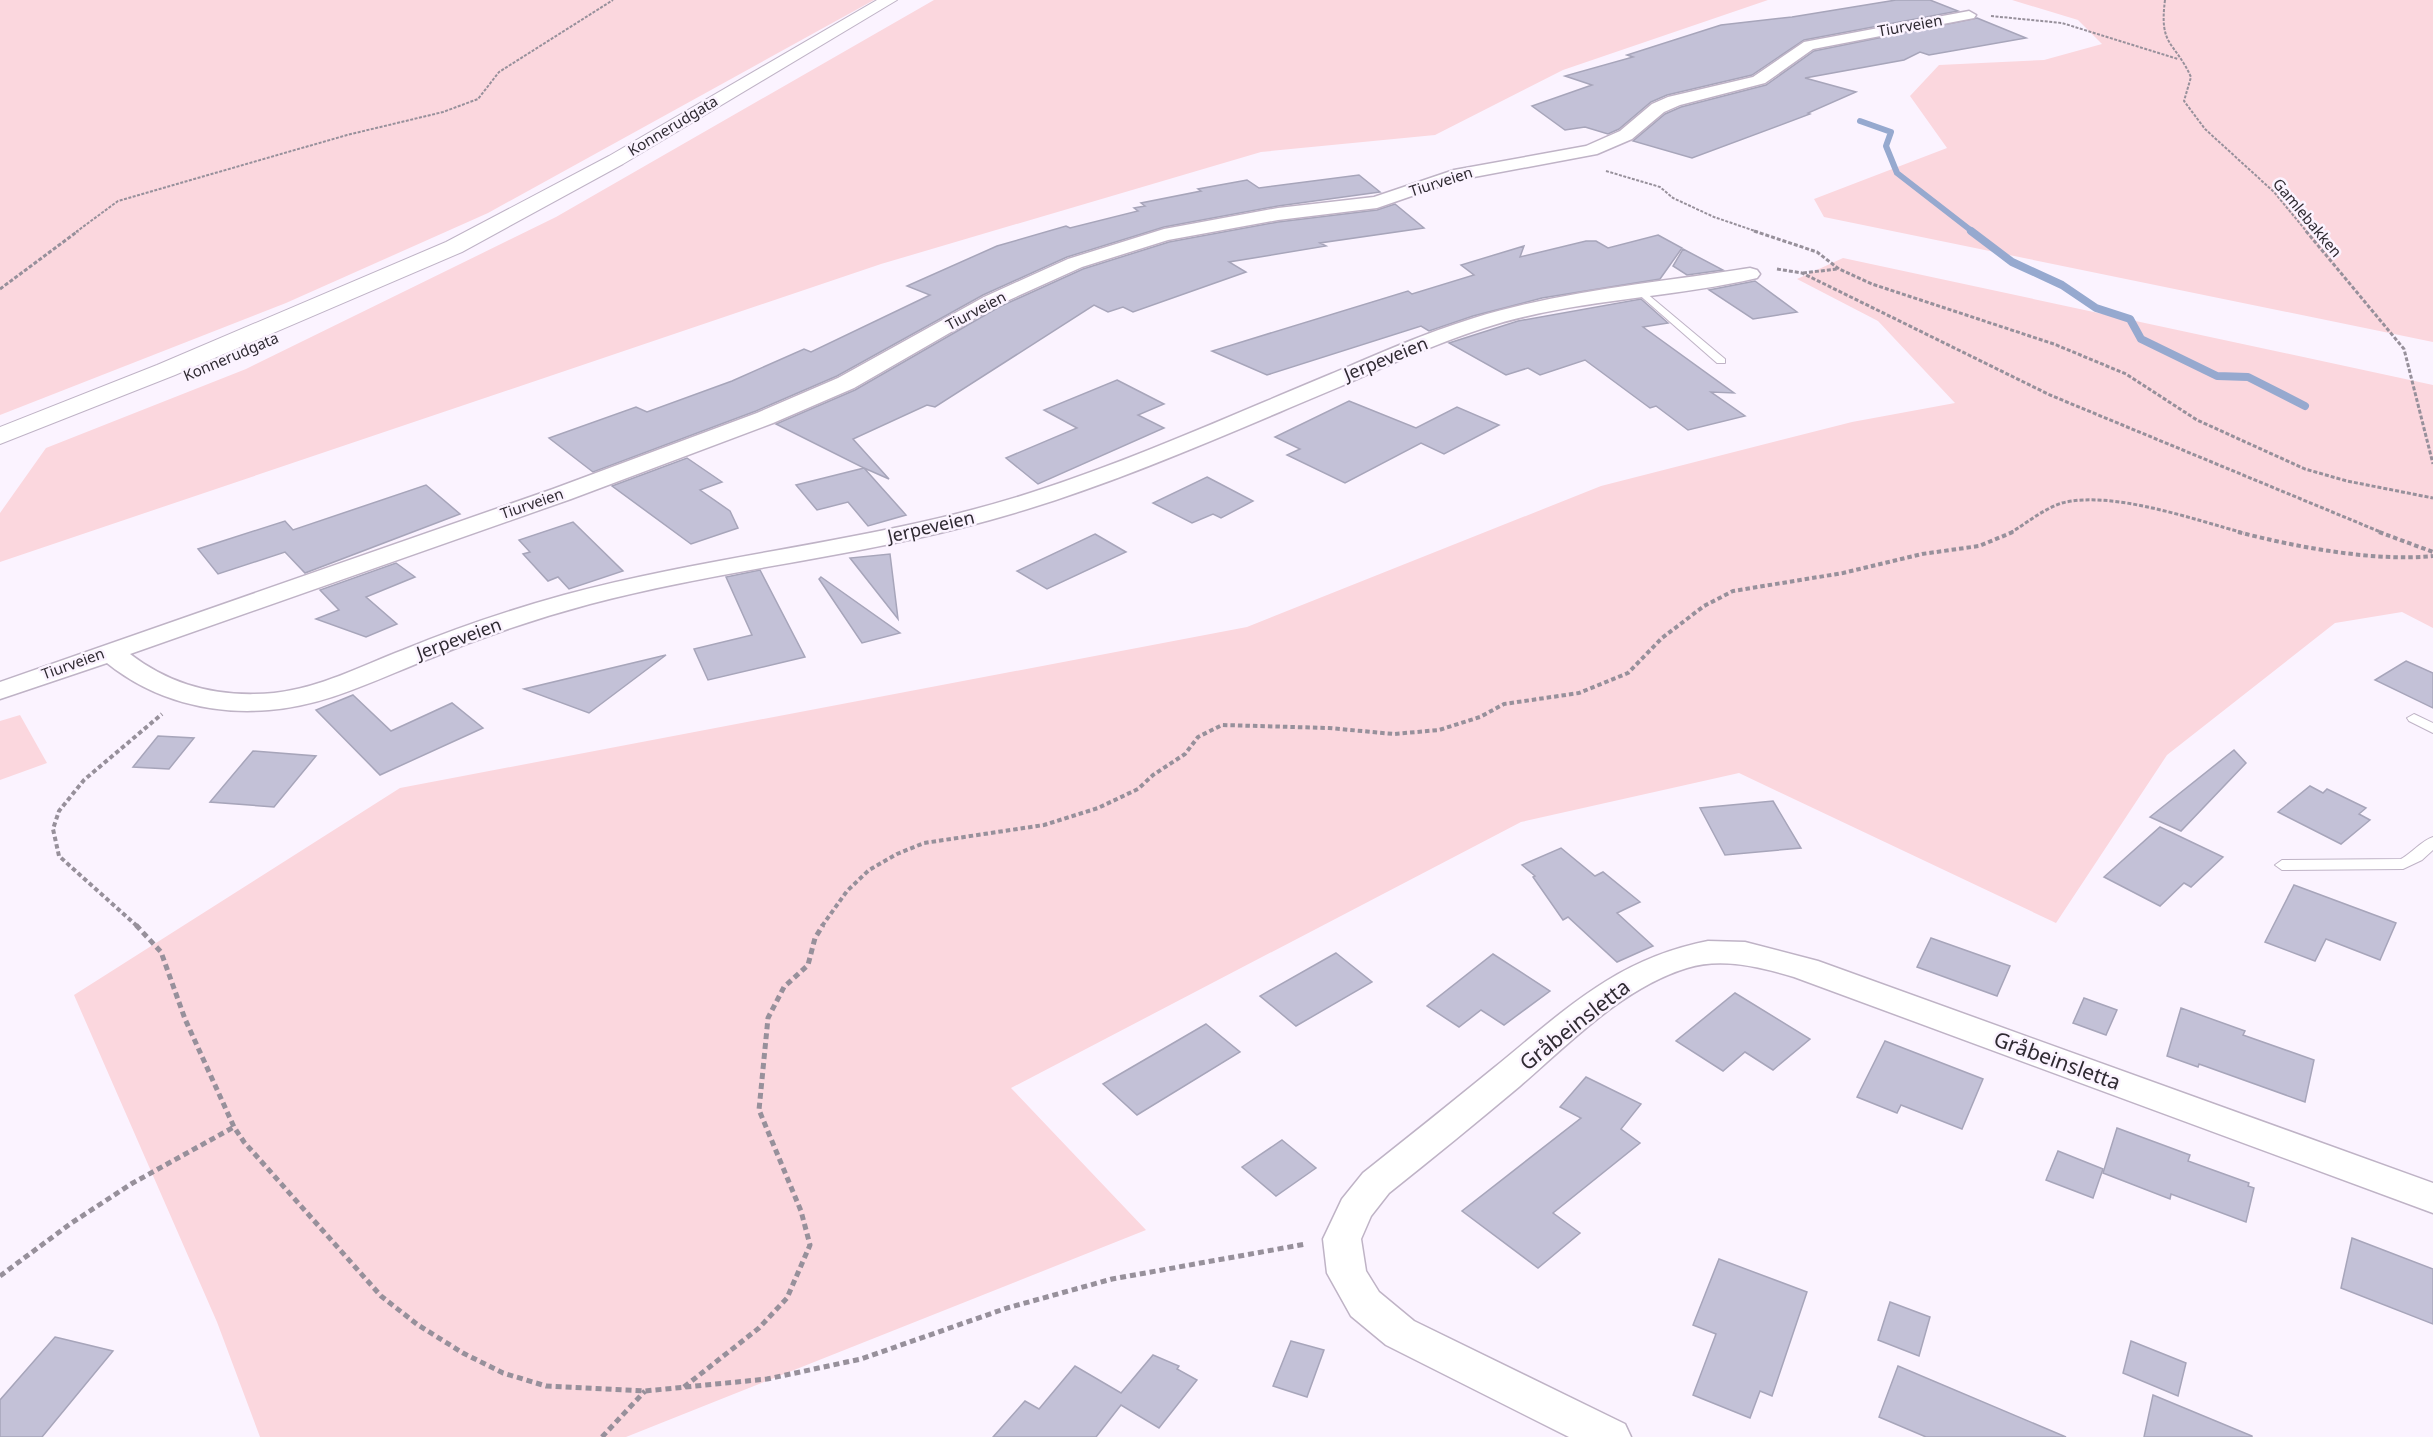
<svg xmlns="http://www.w3.org/2000/svg" width="2433" height="1437" font-family="'Noto Sans',sans-serif">
  <style>
    .green { fill: #fbd7de }
    .lines { fill: none; stroke-linecap: round; stroke-linejoin: round }
    .stream-far1 { stroke: #96a9cf; stroke-width: 6 }
    .stream { stroke: #96a9cf; stroke-width: 8 }
    .building { fill: #c3c1d7; stroke: #a7a5ba; stroke-width: 1.5 }
    .lane-casing { stroke: #bfb3c6; stroke-width: 2 }
    .street-casing { stroke: #bfb3c6; stroke-width: 3 }
    .secondary-casing { stroke: #bfb3c6; stroke-width: 2 }
    .path-far3 { stroke: #97909b; stroke-width: 2; stroke-dasharray: 3 1.5; stroke-linecap: butt }
    .path-far2 { stroke: #97909b; stroke-width: 3; stroke-dasharray: 4 2; stroke-linecap: butt }
    .path-far1 { stroke: #97909b; stroke-width: 4; stroke-dasharray: 4.5 3; stroke-linecap: butt }
    .path { stroke: #97909b; stroke-width: 5; stroke-dasharray: 6 4; stroke-linecap: butt }
    .lane { fill: #fff; fill-rule: evenodd }
    .street { fill: #fff; fill-rule: evenodd }
    .secondary { fill: #fff; fill-rule: evenodd }
    .labels { text-anchor: middle; stroke-width: 5; stroke-linejoin: round; paint-order: stroke }
    .far-street-label { font-size: 15px; fill: #2f2a32; stroke: #fbf3ff }
    .street-label { font-size: 18px; fill: #2f2a32; stroke: #fbf3ff }
    .near-street-label { font-size: 21px; fill: #2f2a32; stroke: #fbf3ff }
  </style>
  <rect width="100%" height="100%" fill="#fbf3ff"/>
  <!-- green -->
  <g class="green">
    <path d="M0 0H874L488 213 286 303 0 415Z"/>
    <path d="M934 0H1768L1563 70 1435 135 1261 152 881 264 0 562V513L46 448 246 369 556 217Z"/>
    <path d="M2012 0H2433V342L1824 217 1814 199 1947 148 1910 96 1939 65 2044 60 2102 44 2078 20Z"/>
    <path d="M1843 258 2433 385V628L2402 612 2335 623 2167 755 2056 923 1739 773 1521 822 1011 1088 1146 1230 626 1437H260L217 1322 74 995 400 788 1247 627 1601 486 1852 422 1955 403 1878 321 1797 279Z"/>
    <path d="M20 715 47 763 0 780V721Z"/>
  </g>
  <g class="lines">
    <!-- stream-far1 -->
    <path class="stream-far1" d="M1860 121 1891 132 1886 146 1897 173 1973 232"/>
    <!-- stream -->
    <path class="stream" d="M1971 231 2012 262 2062 285 2096 308 2130 319 2141 339 2217 376 2248 377 2305 406"/>
  </g>
  <!-- building -->
  <g class="building">
    <path d="M1896 0H1930L1958 11 1804 40 1752 75 1667 95 1651 102 1619 129 1608 134 1585 127 1565 130 1532 106 1592 85 1565 76 1633 57 1627 55 1721 25 1792 17Z"/>
    <path d="M1977 18 2026 38 1929 55 1920 52 1904 60 1805 78 1856 92 1808 113 1810 114 1692 158 1633 141 1665 114 1681 107 1766 85 1814 51Z"/>
    <path d="M1359 175 1380 192 1278 206 1164 227 1067 257 983 295 837 376 756 411 593 472 549 438 636 407 647 412 732 381 804 349 811 352 930 295 907 286 997 246 1066 226 1070 228 1138 211 1134 208 1145 206 1141 203 1201 191 1198 189 1247 180 1259 188Z"/>
    <path d="M1395 204 1424 228 1320 243 1326 246 1229 262 1246 272 1133 312 1123 307 1108 312 1094 305 935 407 927 405 853 439 889 479 864 468 906 515 868 526 848 502 817 510 796 485 864 468 776 424 855 390 999 307 1083 269 1169 242 1278 222 1377 210Z"/>
    <path d="M1658 235 1682 248 1660 279 1542 298 1473 316 1429 331 1421 326 1267 375 1212 351 1408 291 1412 294 1474 275 1461 265 1524 246 1520 257 1586 241H1596L1608 248Z"/>
    <path d="M1683 249 1723 270 1687 275 1673 266Z"/>
    <path d="M1755 281 1797 312 1753 319 1709 290Z"/>
    <path d="M1641 299 1668 323 1643 327 1734 393 1711 392 1745 416 1688 430 1656 406 1650 408 1585 360 1540 375 1528 368 1506 375 1449 343 1518 321Z"/>
    <path d="M1117 380 1164 404 1138 415 1164 428 1038 484 1006 458 1077 428 1044 410Z"/>
    <path d="M1349 401 1416 428 1457 407 1499 425 1444 454 1421 443 1345 483 1287 455 1300 449 1275 437Z"/>
    <path d="M687 458 722 482 700 490 730 511 738 528 691 544 612 486Z"/>
    <path d="M1207 477 1253 501 1221 518 1213 514 1192 523 1153 503Z"/>
    <path d="M426 485 460 514 305 573 285 552 218 574 198 549 285 521 293 530Z"/>
    <path d="M573 522 623 571 569 589 558 577 548 581 523 554 530 552 519 540Z"/>
    <path d="M1095 534 1126 552 1047 589 1017 571Z"/>
    <path d="M890 554 898 619 850 558Z"/>
    <path d="M396 563 415 577 366 597 397 624 366 637 316 619 339 610 320 590Z"/>
    <path d="M760 570 805 657 708 680 694 649 752 635 726 577Z"/>
    <path d="M821 577 900 633 862 643 819 579Z"/>
    <path d="M666 655 589 713 524 689Z"/>
    <path d="M2406 661 2433 673V708L2375 680Z"/>
    <path d="M353 695 391 731 452 703 483 728 380 775 316 710Z"/>
    <path d="M158 736 194 738 169 769 133 767Z"/>
    <path d="M2234 750 2246 763 2181 831 2150 817Z"/>
    <path d="M253 751 316 756 274 807 210 802Z"/>
    <path d="M2310 786 2323 793 2327 789 2366 808 2359 814 2370 820 2341 844 2278 812Z"/>
    <path d="M1773 801 1801 848 1725 855 1700 808Z"/>
    <path d="M2160 827 2223 857 2191 887 2184 883 2160 906 2104 877Z"/>
    <path d="M1561 848 1595 876 1603 872 1640 902 1617 913 1653 946 1617 962 1568 917 1563 920 1533 877 1535 876 1522 865Z"/>
    <path d="M2294 885 2396 923 2380 960 2326 939 2315 961 2265 942Z"/>
    <path d="M1931 938 2010 966 1997 996 1917 967Z"/>
    <path d="M1336 953 1372 982 1296 1026 1260 996Z"/>
    <path d="M1493 954 1550 991 1504 1025 1481 1010 1459 1027 1427 1006Z"/>
    <path d="M1735 993 1810 1039 1773 1070 1745 1052 1723 1071 1676 1041Z"/>
    <path d="M2084 998 2117 1010 2106 1035 2073 1023Z"/>
    <path d="M2181 1008 2245 1031 2243 1035 2314 1060 2305 1102 2199 1064 2198 1067 2167 1056Z"/>
    <path d="M1206 1024 1240 1052 1137 1115 1103 1084Z"/>
    <path d="M1885 1041 1983 1079 1962 1129 1901 1105 1897 1113 1857 1097Z"/>
    <path d="M1586 1077 1641 1104 1621 1129 1640 1143 1553 1213 1580 1233 1538 1268 1462 1211 1581 1118 1560 1107Z"/>
    <path d="M2117 1128 2190 1155 2188 1161 2249 1183 2248 1186 2254 1188 2246 1222 2171 1194 2170 1199 2103 1173Z"/>
    <path d="M1282 1140 1316 1168 1276 1196 1242 1167Z"/>
    <path d="M2058 1151 2103 1169 2093 1198 2046 1180Z"/>
    <path d="M2352 1238 2433 1269V1324L2341 1288Z"/>
    <path d="M1719 1259 1807 1292 1772 1396 1760 1391 1750 1418 1693 1395 1716 1334 1693 1325Z"/>
    <path d="M1890 1302 1930 1317 1919 1356 1878 1340Z"/>
    <path d="M55 1337 113 1351 42 1437H0V1400Z"/>
    <path d="M1291 1341 1324 1350 1307 1397 1273 1386Z"/>
    <path d="M2131 1341 2186 1363 2178 1396 2123 1373Z"/>
    <path d="M1153 1355 1179 1366 1177 1369 1197 1380 1159 1428 1121 1405 1096 1437H993L1025 1401 1039 1409 1075 1366 1121 1393Z"/>
    <path d="M1898 1366 2066 1437H1926L1879 1417Z"/>
    <path d="M2153 1395 2252 1436V1437H2144Z"/>
  </g>
  <g class="lines">
    <!-- lane casing -->
    <g class="lane-casing">
      <g id="lane">
        <path d="M1639 287 1725 359V363H1717L1636 292 1634 290Z"/>
        <path d="M2414 714 2433 723V733L2409 721 2407 718Z"/>
        <path d="M2433 837V850L2422 860 2403 869 2282 870 2275 865 2282 860 2401 859C2412 853 2421 841 2433 837Z"/>
      </g>
    </g>
    <!-- street casing -->
    <g class="street-casing">
      <g id="street">
        <path d="M1969 11 1976 15 1974 18 1813 49 1765 83 1680 105 1664 112 1632 139 1597 154 1458 180 1377 208 1278 220 1168 240 1082 267 998 305 854 388 773 423 571 499 130 654C173 687 221 698 274 693 320 688 361 666 403 650 456 628 510 610 564 595 718 553 878 542 1030 493 1133 460 1232 415 1331 374 1378 354 1425 333 1474 318 1564 290 1657 283 1750 268L1757 270 1760 274 1757 278C1667 299 1573 299 1484 328 1434 344 1387 366 1339 387 1224 435 1110 487 990 520 859 557 722 569 590 604 534 619 479 638 426 660 375 680 325 706 269 710 211 715 153 700 107 663L0 699V682L553 489 757 413 838 378 984 297 1068 259 1164 229 1278 208 1374 197 1454 170 1586 146 1620 131 1652 104 1668 97 1753 77 1804 42Z"/>
        <path d="M1708 941 1745 942 1818 961 2433 1183V1213L1794 977C1760 967 1722 957 1687 968 1622 988 1570 1043 1520 1086 1477 1122 1433 1158 1389 1193L1371 1216 1361 1239 1366 1271 1379 1292 1414 1321 1625 1424 1631 1437H1569L1386 1345 1351 1316 1327 1273 1323 1239 1342 1199 1363 1173C1407 1138 1451 1103 1495 1067 1565 1010 1616 959 1708 941Z"/>
      </g>
    </g>
    <!-- secondary casing -->
    <g class="secondary-casing">
      <path id="secondary" d="M877 0H897L623 164 462 252 175 375 0 444V427L157 365 446 242 609 156Z"/>
    </g>
    <!-- path-far3 -->
    <g class="path-far3">
      <path d="M2165 0C2159 47 2174 40 2191 77L2184 101 2205 129 2274 192 2307 232"/>
      <path d="M1991 16 2062 23 2178 59"/>
      <path d="M1606 171 1660 187 1673 198 1714 217 1758 232"/>
      <path d="M76 232 118 201 347 135 443 112 478 99 499 72 613 0"/>
    </g>
    <!-- path-far2 -->
    <g class="path-far2">
      <path d="M1754 231 1817 252 1839 269 1872 284 2054 344 2126 374 2197 420 2305 469 2347 481 2433 498"/>
      <path d="M2306 231 2404 349 2433 464"/>
      <path d="M1777 269 1802 273 2050 395 2383 533"/>
      <path d="M1803 273 1837 269"/>
      <path d="M0 289 78 231"/>
      <path d="M2010 533C2027 523 2043 509 2062 503 2112 490 2195 520 2244 533"/>
    </g>
    <!-- path-far1 -->
    <g class="path-far1">
      <path d="M2238 532C2296 547 2375 562 2433 556"/>
      <path d="M2379 532 2433 552"/>
      <path d="M137 926 59 856 53 829 59 811 84 780 162 714"/>
      <path d="M822 926 847 891 869 870 897 854 924 843 1044 825 1098 808 1138 789 1153 775 1185 754 1198 737 1222 725 1329 728 1394 734 1439 730 1480 717 1504 704 1579 693 1628 673 1662 638 1704 606 1733 591 1843 573 1922 554 1979 546 2013 532"/>
    </g>
    <!-- path -->
    <g class="path">
      <path d="M136 925 161 952 185 1019 234 1127 244 1142 381 1296 418 1325 463 1353 503 1373 546 1386 645 1391 767 1379 861 1359 1007 1308 1112 1279 1306 1244"/>
      <path d="M0 1276 70 1224 131 1184 234 1127"/>
      <path d="M684 1387 759 1328 787 1298 810 1245 801 1211 759 1110 768 1018 784 987 808 965 815 938 823 925"/>
      <path d="M602 1437 645 1391"/>
    </g>
    <!-- lane -->
    <use href="#lane" class="lane"/>
    <!-- street -->
    <use href="#street" class="street"/>
    <!-- secondary -->
    <use href="#secondary" class="secondary"/>
  </g>
  <g class="labels">
    <!-- far-street labels -->
    <g class="far-street-label">
      <text transform="translate(1910 26) rotate(-10)" y="5">Tiurveien</text>
      <text transform="translate(673 126) rotate(-31)" y="5">Konnerudgata</text>
      <text transform="translate(1441 182) rotate(-18)" y="5">Tiurveien</text>
      <text transform="translate(2307 218) rotate(50)" y="5">Gamlebakken</text>
      <text transform="translate(976 311) rotate(-28)" y="5">Tiurveien</text>
      <text transform="translate(231 357) rotate(-23)" y="5">Konnerudgata</text>
      <text transform="translate(532 504) rotate(-19)" y="5">Tiurveien</text>
      <text transform="translate(73 664) rotate(-20)" y="5">Tiurveien</text>
    </g>
    <!-- street labels -->
    <g class="street-label">
      <text transform="translate(1386 359) rotate(-22)" y="6">Jerpeveien</text>
      <text transform="translate(931 527) rotate(-13)" y="6">Jerpeveien</text>
      <text transform="translate(459 639) rotate(-20)" y="6">Jerpeveien</text>
    </g>
    <!-- near-street labels -->
    <g class="near-street-label">
      <text transform="translate(1575 1025) rotate(-38)" y="7">Gråbeinsletta</text>
      <text transform="translate(2057 1061) rotate(20)" y="7">Gråbeinsletta</text>
    </g>
  </g>
</svg>
